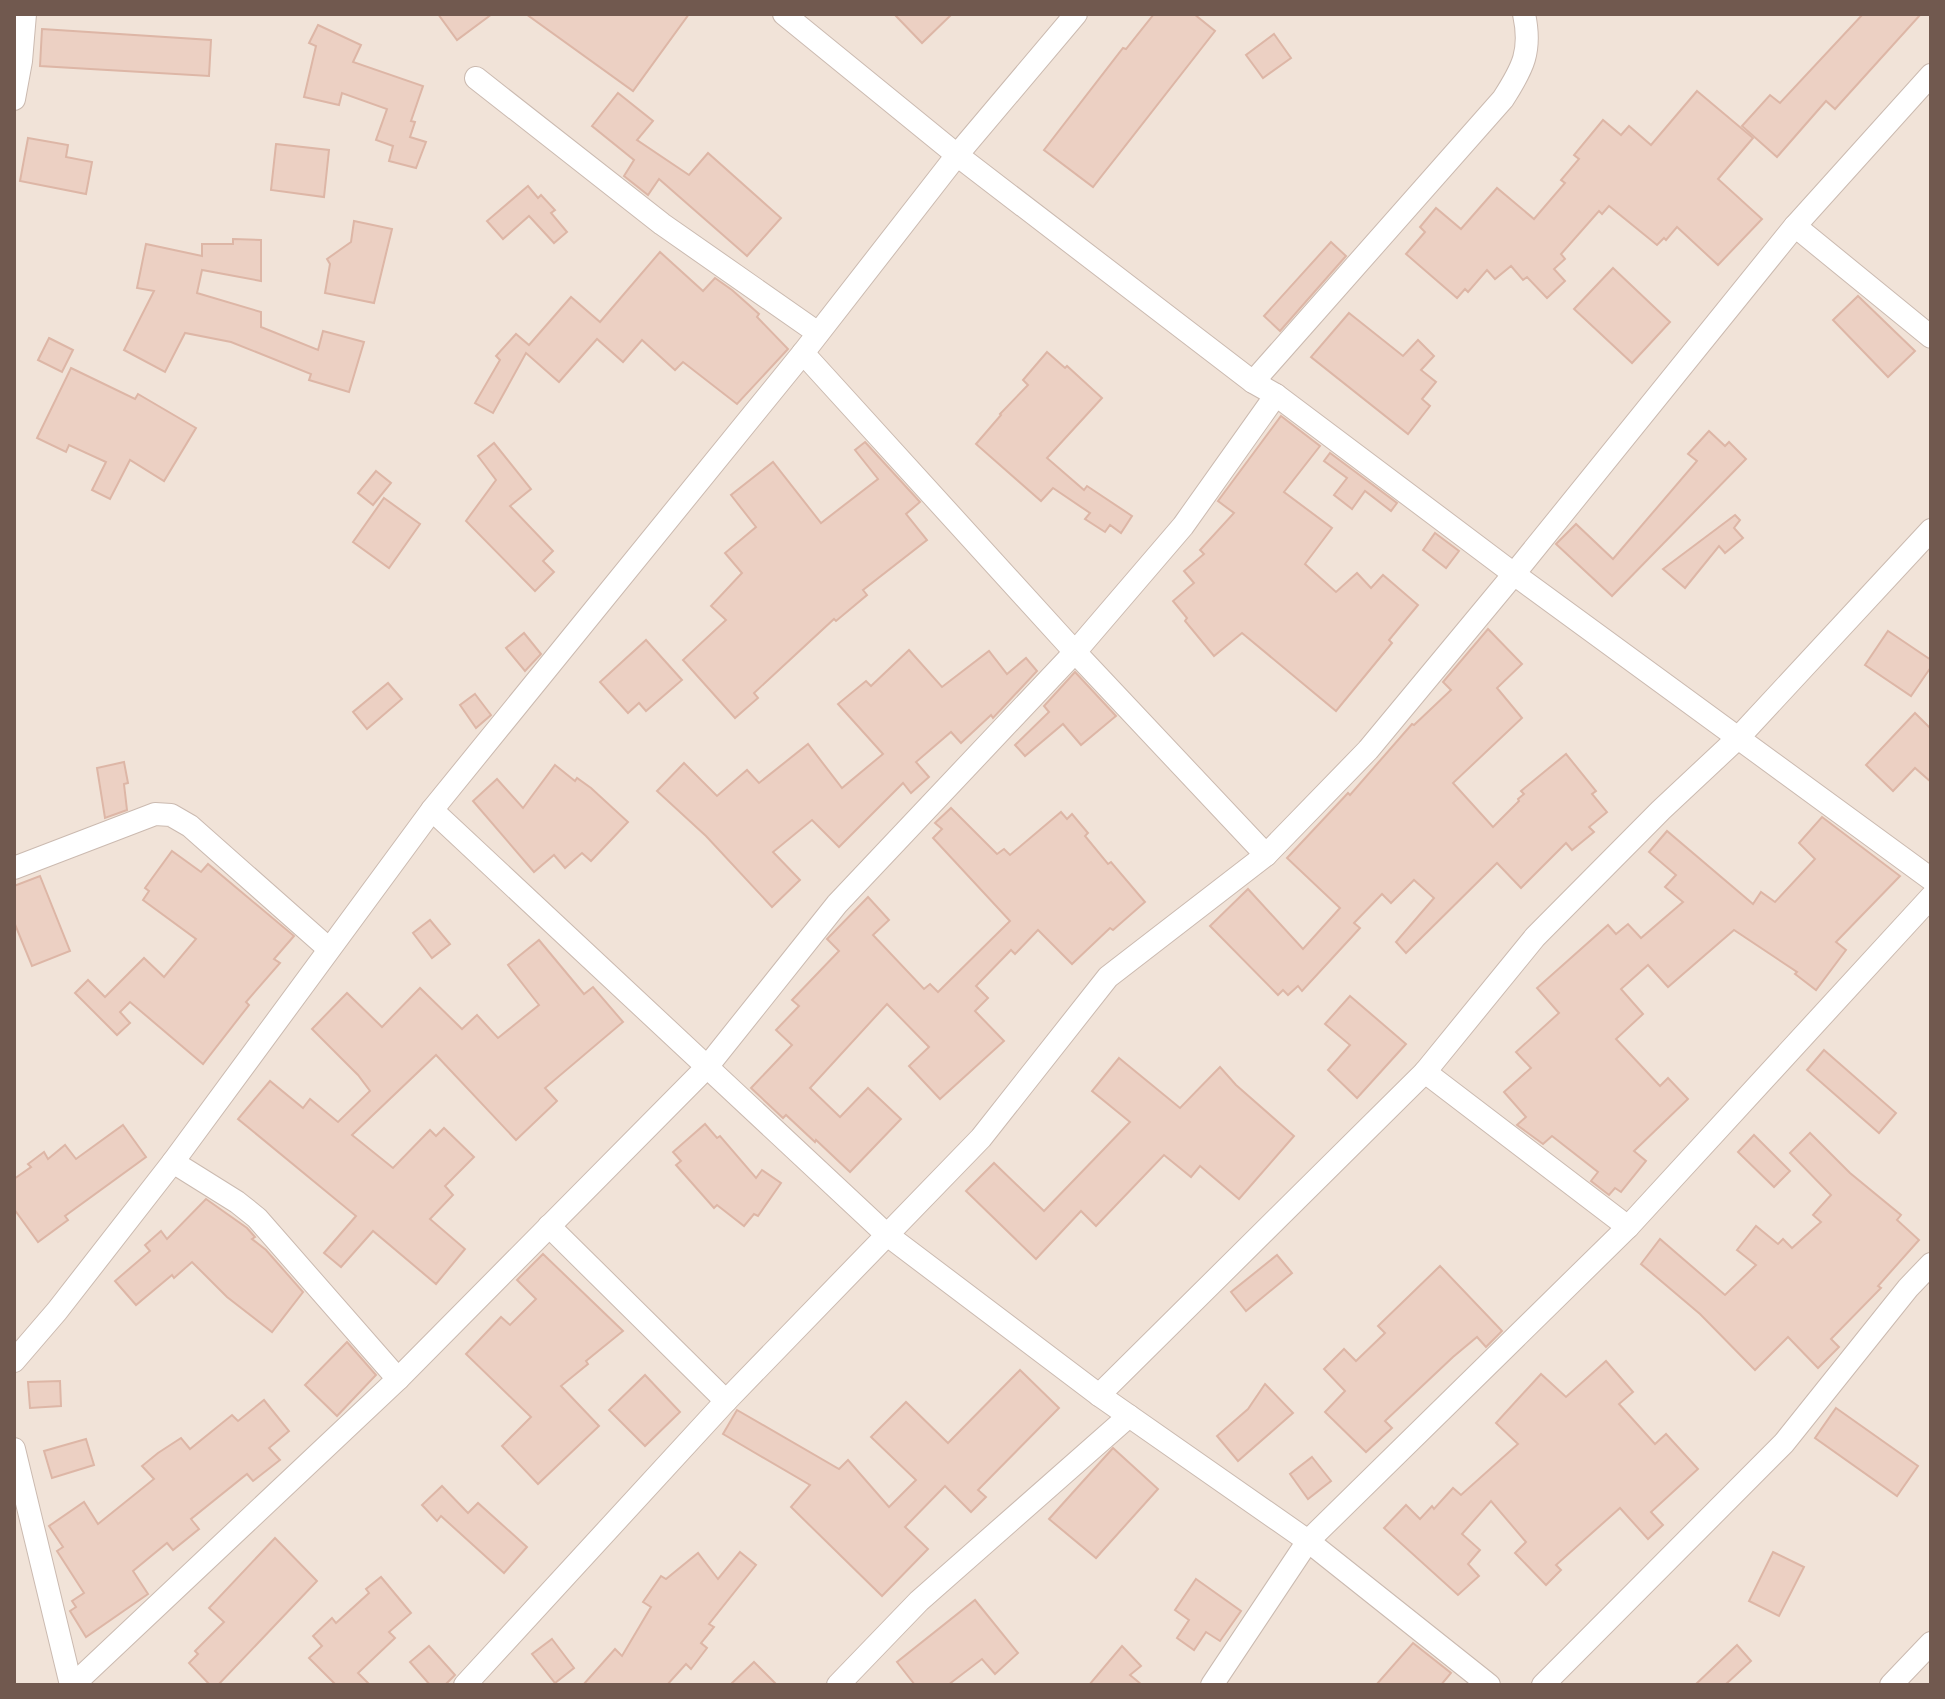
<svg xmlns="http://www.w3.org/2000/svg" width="1945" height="1699" font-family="'Fira Sans',sans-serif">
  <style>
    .residential { fill: #f1e3d8 }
    .building { fill: #ecd0c3; stroke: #ddb6a6; stroke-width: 2 }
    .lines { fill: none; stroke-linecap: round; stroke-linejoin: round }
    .street-casing { stroke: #cbbab0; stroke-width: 24 }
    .street { stroke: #fff; stroke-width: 22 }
  </style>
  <rect width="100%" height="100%" fill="#faf2e9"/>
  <!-- residential -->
  <rect class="residential" x="14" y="14" width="1917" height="1671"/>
  <!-- building -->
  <g class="building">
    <path d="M438 14H492L457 40Z"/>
    <path d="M526 14H689L633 91Z"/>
    <path d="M894 14H952L922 43Z"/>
    <path d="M1154 14H1194L1215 31 1093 187 1044 150 1123 48 1126 49Z"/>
    <path d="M1863 14H1921L1835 109 1826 101 1777 157 1742 126 1770 95 1780 103Z"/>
    <path d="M318 25 361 45 353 62 423 86 411 121 415 122 410 137 426 142 416 168 389 161 393 146 376 140 387 109 342 93 339 105 304 97 316 46 309 43Z"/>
    <path d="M42 29 211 40 209 76 40 66Z"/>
    <path d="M1274 34 1291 58 1263 78 1246 55Z"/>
    <path d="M1697 91 1753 138 1718 179 1762 219 1718 265 1677 227 1666 240 1664 238 1657 245 1609 206 1602 214 1599 211 1561 254 1565 259 1554 269 1565 281 1547 298 1527 277 1523 280 1511 266 1495 279 1487 270 1468 292 1465 289 1457 298 1406 254 1425 232 1420 227 1436 208 1461 229 1497 188 1534 219 1565 183 1561 180 1579 159 1574 155 1603 120 1621 135 1629 126 1651 145Z"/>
    <path d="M618 93 653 121 637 140 689 175 708 153 781 218 747 256 659 179 648 195 624 176 634 160 592 126Z"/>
    <path d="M28 138 68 145 66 157 92 162 86 194 20 181Z"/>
    <path d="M276 144 329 150 324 197 271 190Z"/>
    <path d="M528 186 538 198 541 195 555 210 551 213 567 232 554 243 529 216 503 239 487 221Z"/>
    <path d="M354 221 392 229 374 303 325 293 330 264 327 259 351 242Z"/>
    <path d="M233 239 261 240V281L202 270 197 293 261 312V327L318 350 323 331 364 342 349 392 309 380 311 374 231 342 185 333 165 372 124 350 154 291 137 288 146 244 202 256V244H233Z"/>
    <path d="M1331 242 1346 256 1280 331 1264 316Z"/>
    <path d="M660 252 703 291 715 278 732 290 759 314 757 317 788 349 737 404 683 362 675 370 642 340 623 362 597 339 559 382 526 353 493 413 475 403 500 360 496 356 516 334 529 345 571 297 600 322Z"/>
    <path d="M1613 268 1670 322 1632 363 1574 309Z"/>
    <path d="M1858 296 1915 351 1888 377 1833 320Z"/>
    <path d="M1349 313 1403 356 1418 340 1434 356 1421 370 1436 382 1422 399 1430 406 1408 434 1311 357Z"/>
    <path d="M49 338 73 350 62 372 38 360Z"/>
    <path d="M1047 352 1065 368 1067 366 1102 398 1047 458 1084 490 1087 486 1132 516 1121 533 1110 525 1105 532 1085 519 1090 513 1053 488 1041 501 976 444 1001 415 1000 414 1028 385 1023 380Z"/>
    <path d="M71 368 135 399 138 394 196 428 164 481 130 460 110 499 92 490 106 462 69 445 66 452 37 438Z"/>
    <path d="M1281 416 1320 446 1284 492 1332 528 1305 564 1336 592 1357 573 1371 588 1383 575 1418 605 1389 640 1392 643 1336 711 1242 633 1214 656 1185 621 1187 618 1173 601 1194 583 1184 571 1204 554 1200 550 1234 513 1218 501Z"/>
    <path d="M1709 431 1725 446 1729 442 1746 459 1612 596 1556 544 1576 524 1613 559 1697 461 1688 454Z"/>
    <path d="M865 442 920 502 906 514 927 540 863 590 867 595 836 621 834 619 754 693 758 698 735 718 683 660 726 620 711 606 742 573 725 553 756 527 731 495 773 462 821 523 878 479 855 450Z"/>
    <path d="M494 443 531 489 510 506 553 551 543 561 554 572 535 591 466 521 496 480 478 456Z"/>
    <path d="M1330 453 1397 503 1391 511 1365 491 1352 509 1334 495 1347 478 1324 461Z"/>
    <path d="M376 471 391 483 373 505 358 493Z"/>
    <path d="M384 498 420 524 389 568 353 542Z"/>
    <path d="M1735 515 1740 520 1734 528 1743 538 1725 553 1719 546 1685 588 1663 569Z"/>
    <path d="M1435 533 1459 551 1446 568 1423 550Z"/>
    <path d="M1488 629 1522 664 1497 688 1522 718 1453 783 1493 827 1519 801 1518 799 1524 794 1521 791 1566 754 1596 791 1592 794 1607 812 1589 827 1594 832 1572 850 1566 843 1521 888 1497 863 1406 953 1396 942 1434 898 1414 880 1391 903 1382 894 1354 923 1360 928 1302 991 1298 986 1288 995 1283 990 1278 995 1210 926 1248 889 1303 949 1340 908 1287 858 1348 793 1350 795 1412 724 1414 725 1451 690 1443 682Z"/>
    <path d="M1888 631 1931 660V667L1911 696 1865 665Z"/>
    <path d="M524 633 541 654 525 671 506 648Z"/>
    <path d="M646 640 682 680 646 711 639 703 628 713 600 682Z"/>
    <path d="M909 650 942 687 989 651 1007 674 1026 658 1037 671 993 718 991 715 961 743 951 732 916 762 929 777 911 793 903 783 839 847 812 820 773 852 800 880 772 907 706 836 657 791 684 763 717 796 747 770 759 783 808 744 842 788 883 754 838 704 866 681 871 686Z"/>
    <path d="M1075 672 1116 716 1081 745 1063 724 1025 756 1015 745 1049 712 1044 706Z"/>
    <path d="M388 683 402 699 367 729 353 712Z"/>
    <path d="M475 694 491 715 476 728 460 705Z"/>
    <path d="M1915 713 1931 729V782L1915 768 1893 791 1866 765Z"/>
    <path d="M124 762 128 783 124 784 127 810 105 818 97 768Z"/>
    <path d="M555 765 575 781 577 778 591 788 628 822 591 861 582 853 565 868 554 855 534 872 473 801 497 779 523 808Z"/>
    <path d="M951 808 997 854 1004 849 1010 855 1061 812 1067 819 1072 814 1088 833 1085 836 1108 864 1111 862 1145 902 1113 930 1110 928 1072 964 1038 930 1015 954 1011 950 976 986 988 998 975 1011 1004 1041 940 1099 909 1066 929 1047 887 1004 810 1088 840 1117 868 1088 901 1119 850 1172 816 1140 815 1142 786 1115 783 1118 751 1088 792 1045 776 1030 799 1006 792 1000 839 951 827 939 868 897 889 920 873 935 924 989 930 984 938 992 1010 921 933 838 942 829 935 823Z"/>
    <path d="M1822 817 1900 876 1836 942 1846 950 1816 990 1795 974 1797 972 1734 930 1668 987 1648 965 1621 989 1643 1014 1616 1039 1660 1086 1668 1078 1688 1099 1634 1151 1646 1161 1621 1192 1615 1188 1609 1195 1591 1181 1598 1172 1552 1136 1543 1144 1517 1125 1526 1117 1504 1092 1531 1068 1516 1052 1559 1013 1537 988 1608 925 1616 934 1628 924 1641 938 1683 902 1665 887 1676 875 1649 852 1667 831 1753 904 1761 892 1775 902 1815 859 1799 843Z"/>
    <path d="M172 851 201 872 208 864 294 936 274 959 280 963 246 1002 249 1005 203 1064 130 1002 120 1012 130 1023 117 1035 75 993 88 980 105 997 144 958 164 977 196 939 143 900 149 891 145 888Z"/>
    <path d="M40 876 70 951 32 966 14 922V886Z"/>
    <path d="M430 920 450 944 432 958 413 933Z"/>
    <path d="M539 940 584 994 593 987 623 1022 545 1088 557 1101 516 1140 436 1055 352 1135 393 1168 430 1130 436 1136 444 1128 474 1157 445 1186 453 1195 430 1219 465 1249 436 1284 373 1231 341 1267 324 1253 356 1216 238 1119 270 1081 303 1108 310 1099 338 1122 370 1091 358 1075 312 1029 347 993 382 1027 420 988 462 1029 477 1015 498 1038 539 1005 508 965Z"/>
    <path d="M1350 996 1406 1044 1357 1098 1328 1070 1350 1045 1325 1024Z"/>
    <path d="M1824 1050 1896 1113 1879 1133 1807 1070Z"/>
    <path d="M1119 1058 1180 1108 1220 1067 1236 1085 1294 1136 1239 1199 1200 1166 1191 1177 1164 1155 1096 1226 1081 1211 1036 1259 966 1191 994 1163 1044 1211 1130 1122 1092 1091Z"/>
    <path d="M705 1124 717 1138 720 1136 756 1178 762 1170 781 1183 758 1216 754 1214 744 1226 717 1205 714 1208 676 1165 681 1161 673 1152Z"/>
    <path d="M123 1125 146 1157 65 1216 68 1220 38 1242 14 1209V1179L31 1167 28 1164 44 1152 48 1159 65 1145 76 1159Z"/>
    <path d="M1810 1133 1850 1173 1901 1215 1897 1220 1919 1240 1878 1286 1881 1288 1831 1339 1839 1347 1818 1368 1788 1337 1755 1370 1700 1314 1641 1264 1660 1239 1725 1295 1756 1265 1737 1250 1756 1226 1778 1244 1783 1239 1792 1248 1821 1222 1813 1215 1831 1195 1790 1153Z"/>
    <path d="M1754 1135 1790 1171 1774 1187 1738 1152Z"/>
    <path d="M206 1199 247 1228 255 1237 252 1239 266 1250 303 1292 272 1332 227 1297 192 1262 174 1278 172 1275 136 1305 115 1281 150 1251 145 1245 161 1231 167 1239Z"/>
    <path d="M543 1254 623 1331 586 1361 588 1364 561 1386 599 1426 538 1484 502 1446 531 1417 466 1354 501 1317 510 1325 536 1299 517 1280Z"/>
    <path d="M1277 1255 1292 1273 1246 1311 1231 1292Z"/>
    <path d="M1440 1266 1502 1331 1486 1347 1477 1337 1453 1357 1385 1421 1392 1428 1366 1452 1325 1412 1345 1391 1324 1369 1344 1349 1356 1361 1385 1333 1378 1326Z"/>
    <path d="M347 1342 376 1375 337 1416 305 1385Z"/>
    <path d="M1606 1361 1633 1392 1619 1404 1655 1444 1666 1434 1698 1469 1651 1512 1663 1525 1648 1539 1620 1508 1556 1565 1561 1570 1546 1585 1515 1553 1526 1542 1491 1501 1462 1534 1480 1550 1468 1564 1479 1576 1458 1595 1384 1528 1406 1505 1420 1519 1432 1506 1434 1509 1453 1488 1461 1495 1518 1444 1496 1423 1541 1374 1566 1397Z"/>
    <path d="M1020 1370 1059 1408 978 1490 986 1497 971 1512 945 1486 905 1527 928 1549 882 1596 791 1507 810 1485 723 1434 737 1410 839 1469 848 1460 889 1507 916 1480 871 1437 906 1402 948 1443Z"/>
    <path d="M645 1375 680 1412 645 1446 609 1410Z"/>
    <path d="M60 1381 61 1406 30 1408 28 1382Z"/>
    <path d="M1265 1384 1293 1413 1238 1461 1217 1436 1248 1409Z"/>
    <path d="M264 1400 289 1431 269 1448 280 1460 253 1481 247 1474 191 1519 199 1529 173 1550 167 1543 133 1571 148 1594 86 1637 70 1611 76 1607 72 1601 84 1593 57 1551 63 1547 49 1526 84 1502 98 1524 154 1479 142 1466 158 1453 181 1438 190 1449 232 1415 238 1421Z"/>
    <path d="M1836 1408 1918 1466 1897 1496 1815 1438Z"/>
    <path d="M86 1439 94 1465 52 1478 44 1451Z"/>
    <path d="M1113 1448 1158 1489 1096 1558 1049 1519Z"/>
    <path d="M1312 1457 1331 1481 1308 1499 1290 1474Z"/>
    <path d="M442 1486 468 1513 478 1503 527 1547 504 1573 441 1516 437 1521 422 1505Z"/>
    <path d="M275 1538 317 1581 218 1685H210L189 1663 198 1654 195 1651 224 1622 209 1608Z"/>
    <path d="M740 1552 756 1565 709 1624 714 1627 701 1643 707 1648 691 1669 686 1664 667 1685H583L615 1649 622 1656 651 1607 643 1602 661 1576 666 1579 698 1553 718 1579Z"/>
    <path d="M1773 1552 1804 1567 1779 1616 1749 1601Z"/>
    <path d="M381 1577 411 1613 389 1632 395 1638 358 1673 370 1685H336L309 1658 322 1646 313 1636 332 1618 336 1623 369 1593 366 1589Z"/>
    <path d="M1196 1579 1241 1611 1220 1641 1206 1632 1194 1650 1177 1638 1189 1620 1175 1610Z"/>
    <path d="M975 1600 1018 1653 995 1674 982 1659 948 1685H915L897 1662Z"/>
    <path d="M552 1639 574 1668 555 1683 532 1654Z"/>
    <path d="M1413 1643 1451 1673 1441 1685H1376Z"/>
    <path d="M1737 1645 1751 1661 1725 1685H1695Z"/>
    <path d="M429 1646 455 1675 445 1685H430L410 1662Z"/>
    <path d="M1122 1646 1141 1666 1130 1675 1142 1685H1089Z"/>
    <path d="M754 1662 777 1685H730Z"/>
  </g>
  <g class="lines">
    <!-- street casing -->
    <g class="street-casing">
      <g id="street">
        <path d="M784 14 957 155 1253 382 1276 395 1514 574 1931 879"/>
        <path d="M476 78 662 224 818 333"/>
        <path d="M14 99 21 61 25 14"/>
        <path d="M1795 226 1931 337"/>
        <path d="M803 353 1075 652 1183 526 1276 395"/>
        <path d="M1253 382 1503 99C1523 68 1532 51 1524 14"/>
        <path d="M432 810 886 1234 1099 1395 1308 1541 1489 1685"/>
        <path d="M14 868 155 814 171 815 190 826 329 949"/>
        <path d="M1425 1072 1628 1227"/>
        <path d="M173 1162 237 1202 257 1218 398 1379"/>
        <path d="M549 1226 726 1401"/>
        <path d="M14 1361 57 1311 173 1162 432 810 803 353 957 155 1076 14"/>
        <path d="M1099 1395 1425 1072 1535 937 1661 810 1739 737 1931 530"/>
        <path d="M14 1449 71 1685"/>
        <path d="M73 1685 398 1379 707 1067 837 904 1075 652 1266 855"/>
        <path d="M465 1685 726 1401 981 1138 1108 977 1266 855 1368 750 1514 574 1795 226 1931 75"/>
        <path d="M838 1685 919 1601 1129 1416"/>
        <path d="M1212 1685 1308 1541 1628 1227 1931 897"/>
        <path d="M1543 1685 1784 1443 1908 1288 1931 1264"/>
        <path d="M1891 1685 1931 1643"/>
      </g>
    </g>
    <!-- street -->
    <use href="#street" class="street"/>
  </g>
  <!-- border -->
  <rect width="1945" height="1699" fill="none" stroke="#71594f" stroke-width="32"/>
</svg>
